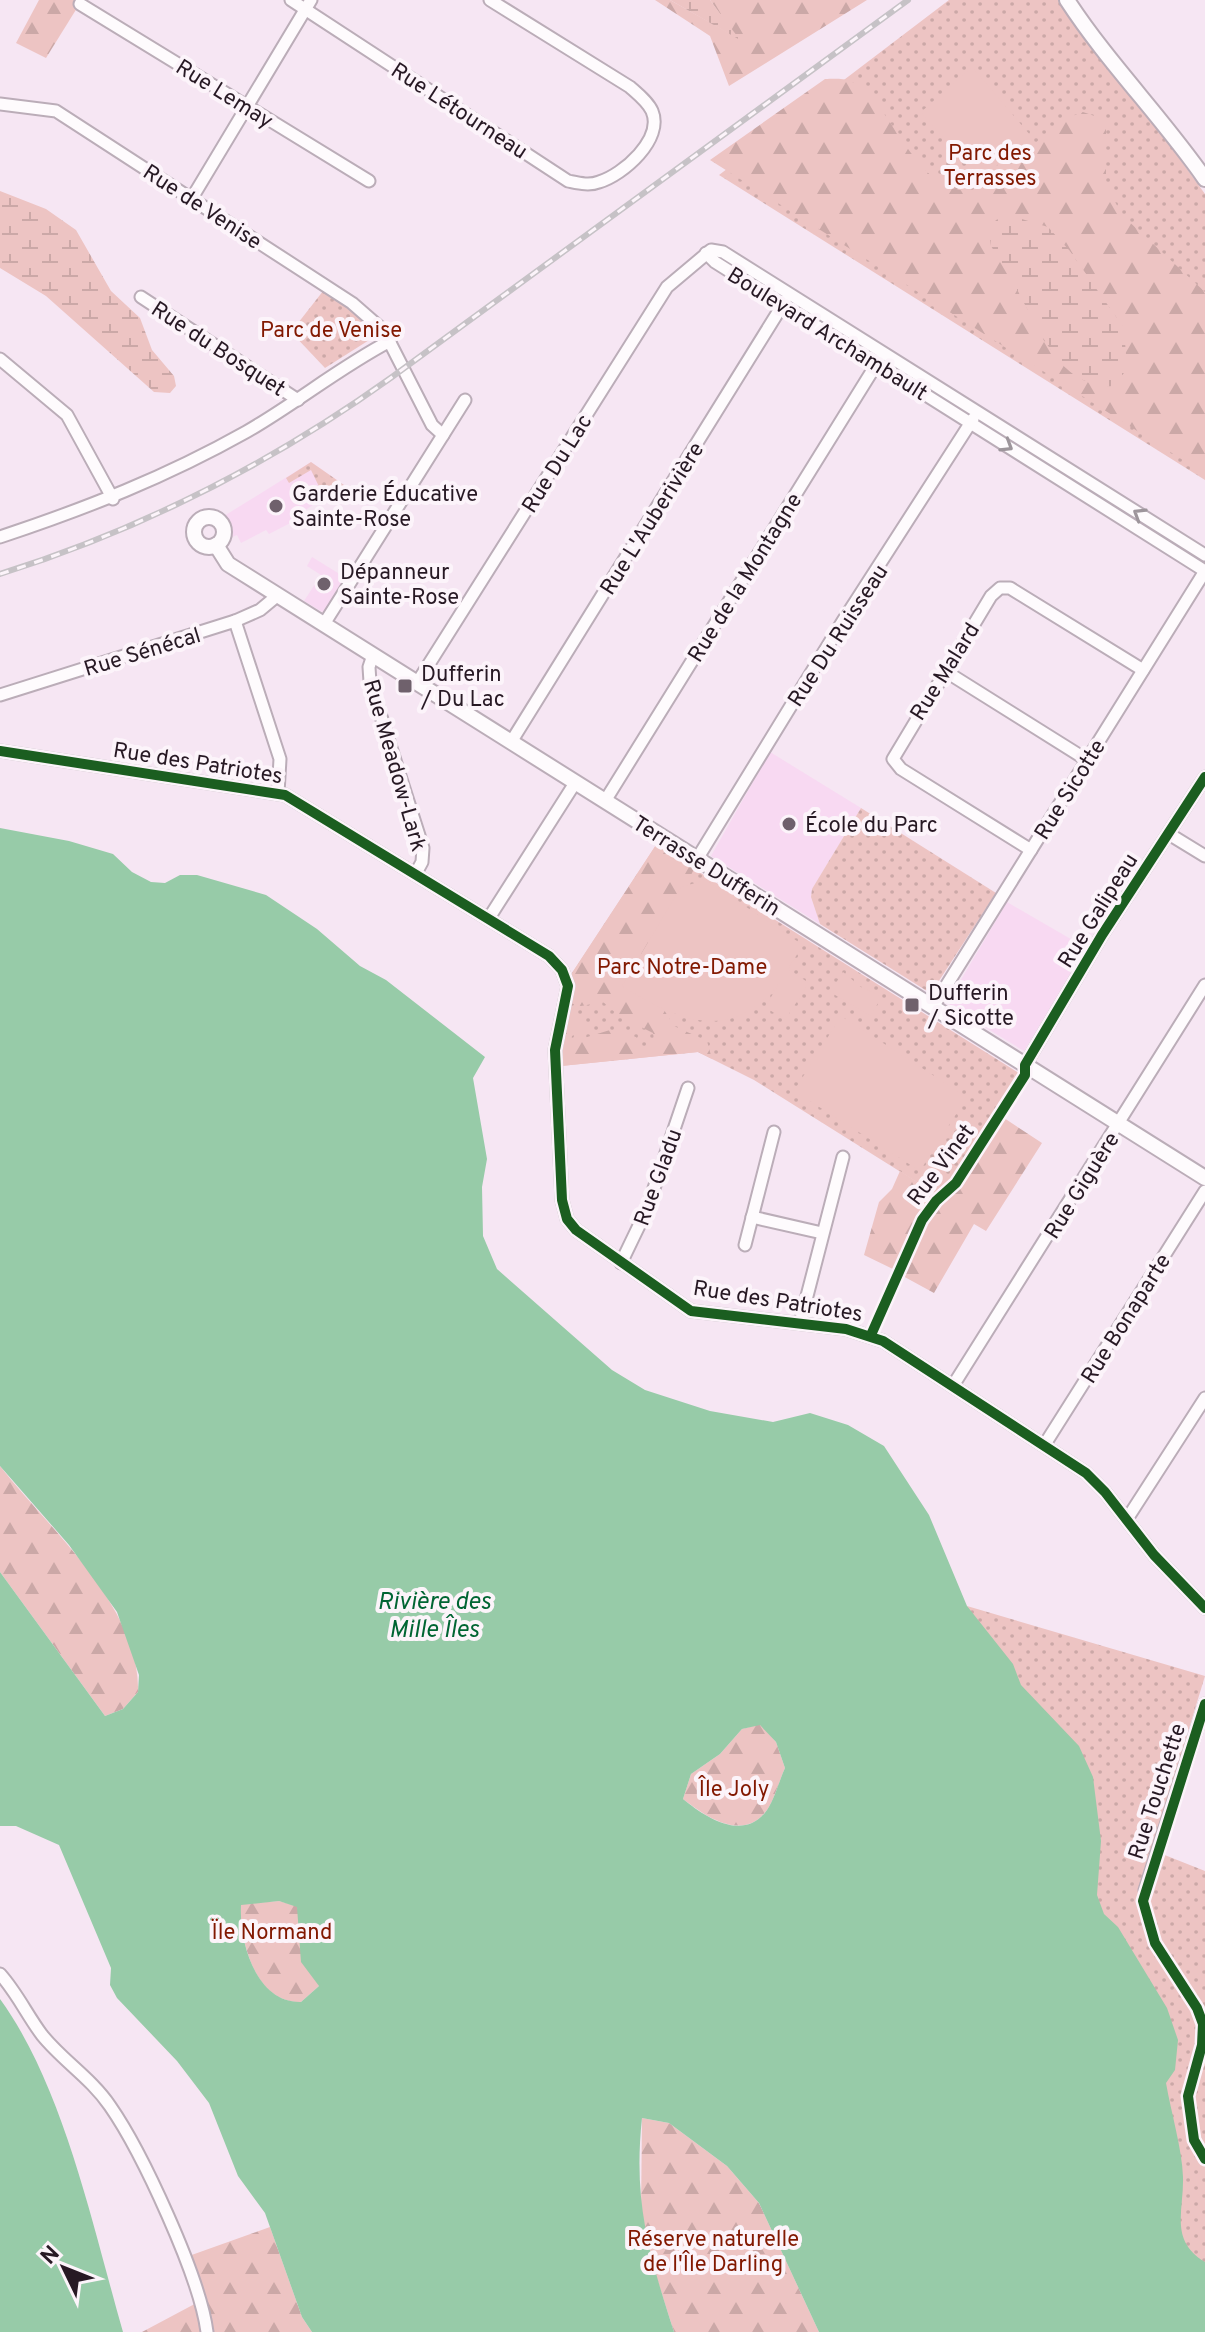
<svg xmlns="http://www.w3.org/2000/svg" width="1205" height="2332" font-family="Overpass,sans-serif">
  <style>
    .built { fill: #f8d9f2 }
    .grass { fill: url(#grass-dots) }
    .forest { fill: url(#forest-firs); fill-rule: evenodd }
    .wetland { fill: url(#wetland-marsh) }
    .pitch { fill: #edc4c3 }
    .water { fill: #97cba8; fill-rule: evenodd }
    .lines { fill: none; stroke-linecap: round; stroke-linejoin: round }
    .minor-casing { stroke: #bbadb8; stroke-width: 15 }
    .tertiary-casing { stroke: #bbadb8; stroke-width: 18 }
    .minor { stroke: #fefbfd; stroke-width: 11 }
    .tertiary { stroke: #fefbfd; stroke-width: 14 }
    .rail-casing { stroke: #c6c2c6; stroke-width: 6 }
    .rail { stroke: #fcf4fa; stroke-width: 3; stroke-dasharray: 9; stroke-linecap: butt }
    .cycleway-casing { stroke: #fcf4fa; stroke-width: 15 }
    .cycleway { stroke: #1b5e20; stroke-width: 10 }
    .oneway { stroke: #9d959b }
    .poi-dot { fill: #6f616c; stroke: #fcf4fa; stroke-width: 3 }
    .labels { text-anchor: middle; stroke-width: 8; stroke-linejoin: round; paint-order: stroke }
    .street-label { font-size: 22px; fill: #271924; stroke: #fcf4fa }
    .park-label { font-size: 22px; fill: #821801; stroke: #fcf4fa }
    .poi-label { font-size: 22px; fill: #271924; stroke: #fcf4fa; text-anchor: start }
    .water-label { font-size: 24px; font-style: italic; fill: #006533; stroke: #fcf4fa }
  </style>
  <defs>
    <pattern id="grass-dots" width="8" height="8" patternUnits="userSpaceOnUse" patternTransform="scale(2)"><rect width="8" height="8" fill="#edc4c3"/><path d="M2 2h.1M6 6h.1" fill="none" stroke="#cba8a7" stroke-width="1.8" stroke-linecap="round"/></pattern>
    <pattern id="forest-firs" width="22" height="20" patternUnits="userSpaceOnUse" patternTransform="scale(2)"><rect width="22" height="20" fill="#edc4c3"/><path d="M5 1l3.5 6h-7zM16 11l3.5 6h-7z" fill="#cba8a7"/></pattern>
    <pattern id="wetland-marsh" width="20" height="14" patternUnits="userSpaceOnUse" patternTransform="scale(2)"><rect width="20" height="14" fill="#edc4c3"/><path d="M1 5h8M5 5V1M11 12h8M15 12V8" fill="none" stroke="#cba8a7"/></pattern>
  </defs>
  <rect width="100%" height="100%" fill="#f6e6f3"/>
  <!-- built -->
  <g class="built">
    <path d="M311 462 344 485 299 514 302 517 269 534 266 530 241 543 237 535 230 538V526L224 516Z"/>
    <path d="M312 557 346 578 324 613 304 601 321 575 307 566Z"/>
    <path d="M770 752 861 808 812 889 811 897 820 924 711 856Z"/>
    <path d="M1007 902 1088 949 1024 1051 950 1006 949 1000Z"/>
  </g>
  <!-- grass -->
  <g class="grass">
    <path d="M949 0H1061L1093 48 1138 101 1205 194V480L719 175Z"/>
    <path d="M327 286 352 303 374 337 325 368 291 332Z"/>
    <path d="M311 462 344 485 325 499 311 470 289 483 286 478Z"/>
    <path d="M861 808 996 893 933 990 927 991 820 924 811 897 812 889Z"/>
    <path d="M656 845 1022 1075 947 1191 939 1196 754 1080 698 1052 561 1066C561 1035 577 1003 572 973Z"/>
    <path d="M967 1606 1205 1676 1152 1850 1205 1871V2267L1180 2250 993 1670Z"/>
  </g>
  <!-- forest -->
  <g class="forest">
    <path d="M39 0H82L46 58 16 43Z"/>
    <path d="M655 0H670L736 37 710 0H867L729 86 710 36Z"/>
    <path d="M825 79C832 79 843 78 850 81 895 100 915 205 981 189L1064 119 1083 112 1106 120V187L1124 217 1205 292V474L710 160ZM1069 250 1124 328 1114 386C1065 389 1041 338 1023 300Z"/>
    <path d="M656 845 694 869 681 895 661 1005 674 1026 707 1041 712 1059 698 1052 561 1066 564 1044 561 1039 567 1014 582 1018 586 1024 585 1030 572 1036 571 1042 610 1030 636 1037 640 1046 646 1047 654 1039 653 1033 621 1017 603 1002 581 1006 570 1003 572 973Z"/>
    <path d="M1001 1116 1042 1143 986 1231 974 1224 934 1293 901 1275 929 1216 960 1182Z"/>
    <path d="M900 1171 939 1196 925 1211 897 1271 864 1255 879 1202 892 1189Z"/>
    <path d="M0 1466C48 1528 141 1607 138 1692L123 1709 105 1716 0 1572Z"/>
    <path d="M760 1724 776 1742 785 1768C779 1781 775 1798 767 1810 743 1843 705 1816 683 1799L691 1774 720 1754 742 1729Z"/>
    <path d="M279 1901 297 1906 319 1986 301 2002C255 2003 240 1942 240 1904Z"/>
    <path d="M642 2118 669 2123 727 2166 759 2203 819 2332H674L645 2241 641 2214Z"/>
    <path d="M270 2227 302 2317 312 2332H142L204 2299 186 2257Z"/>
  </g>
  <!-- wetland -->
  <g class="wetland">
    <path d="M670 0H710L740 40Z"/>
    <path d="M0 191 46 209 76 230 111 291 140 318 152 350 174 376 176 386 170 393 154 392 46 296 0 268Z"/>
    <path d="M1009 215 1048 227 1069 250 1124 328 1127 369 1114 386C1065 389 1043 338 1023 301 1014 282 1002 264 991 246L989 230 996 220Z"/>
  </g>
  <!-- pitch -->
  <g class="pitch">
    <path d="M972 67 1031 136 980 180 921 112Z"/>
    <path d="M706 880 803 945 788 969 809 983 785 1020 765 1007 780 982C730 1045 679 1021 622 986L681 887Z"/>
    <path d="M843 972 861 987 882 997 870 1016 830 992Z"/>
    <path d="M841 1016 967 1097 920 1171 794 1091Z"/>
  </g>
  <!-- water -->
  <g class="water">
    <path d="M0 828 69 841 113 854 132 872 151 882 165 883 180 875H197L266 895 317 929 360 966 386 980 485 1057 473 1078 487 1159 482 1187 483 1236 497 1269 612 1370 645 1390 710 1411 773 1422 810 1413 848 1425 884 1446 929 1515 967 1606 1013 1664 1021 1685 1079 1746 1093 1777 1101 1841 1097 1895 1104 1914 1118 1927 1167 2008 1178 2040 1175 2070 1166 2083C1171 2112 1182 2149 1183 2177 1184 2211 1169 2240 1205 2262V2332H819L759 2203 727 2166 669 2123 642 2118C633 2202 649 2254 674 2332H312L302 2317 265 2213 238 2176 209 2103 177 2061 117 1998 110 1985 111 1968 59 1845 16 1826H0V1572L105 1716 123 1709 138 1692 139 1675 117 1612 69 1545 0 1466ZM760 1725 776 1742 785 1768C779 1781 775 1798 767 1810 744 1843 705 1817 683 1799L691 1774 720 1754 742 1729ZM279 1901 297 1907 301 1962 319 1986 301 2002C256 2003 239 1942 241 1905Z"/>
    <path d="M0 1999C64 2087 93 2228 123 2332H0Z"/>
  </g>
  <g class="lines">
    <!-- minor casing -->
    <g class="minor-casing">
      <g id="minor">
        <path d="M291 0 568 181C578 183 589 186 599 182 623 175 664 139 652 111 648 102 638 94 630 87L490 0"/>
        <path d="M80 4 369 181"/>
        <path d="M0 104 56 111 352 303 384 331 432 425 443 435"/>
        <path d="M192 198 311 0"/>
        <path d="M706 253 715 262 1205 571"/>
        <path d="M141 297 298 400"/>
        <path d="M0 359 67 415 113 499"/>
        <path d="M0 537C87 508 166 477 246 432 295 404 340 367 390 341"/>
        <path d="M235 621 280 759 278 793"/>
        <path d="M324 624 465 400"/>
        <path d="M373 655 369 667 370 682 423 848 422 862 416 873"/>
        <path d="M945 671 1087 760"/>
        <path d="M417 683 667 287 711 250 723 252 1205 555"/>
        <path d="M0 695 235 621 260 610 278 595"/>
        <path d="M511 742 785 301"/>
        <path d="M0 751 285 795 549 956 562 970 568 986 555 1050 562 1200 567 1219 576 1230 691 1311 846 1329 883 1341 1086 1473 1105 1492 1154 1555 1205 1608"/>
        <path d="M605 801 879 360"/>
        <path d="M1169 834 1205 856"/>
        <path d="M1031 850 901 769 893 759 991 596 1000 588H1010L1143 670"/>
        <path d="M697 859 843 621 973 419"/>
        <path d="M489 918 575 783"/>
        <path d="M933 1007 1205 571"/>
        <path d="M1025 1065 1102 935 1205 777"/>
        <path d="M752 1217 822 1233"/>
        <path d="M745 1245 774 1132"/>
        <path d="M621 1263 647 1209 688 1088"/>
        <path d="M800 1323 843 1157"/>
        <path d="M954 1384 1205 985"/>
        <path d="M1045 1444 1205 1191"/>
        <path d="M1127 1519 1205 1398"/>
        <path d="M1145 1890 1205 1704"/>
        <path d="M0 1974C17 1993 27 2015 42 2035 63 2061 91 2078 110 2106 142 2152 200 2277 207 2332"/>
      </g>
    </g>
    <!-- tertiary casing -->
    <g class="tertiary-casing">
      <g id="tertiary">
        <path d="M1067 0C1108 63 1162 117 1205 179"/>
        <circle cx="209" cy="532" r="15"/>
        <path d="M216 545 228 564 1205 1178"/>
      </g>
    </g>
    <!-- minor -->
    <use href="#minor" class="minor"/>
    <!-- tertiary -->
    <use href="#tertiary" class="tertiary"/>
    <!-- rail casing -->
    <g class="rail-casing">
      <path id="rail" d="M0 574C140 530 272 463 392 377L908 0"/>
    </g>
    <!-- rail -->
    <use href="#rail" class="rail"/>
    <!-- cycleway casing -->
    <g class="cycleway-casing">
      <g id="cycleway">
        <path d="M0 751 285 795 549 956 562 970 568 986 555 1050 562 1200 567 1219 576 1230 691 1311 846 1329 883 1341 1086 1473 1105 1492 1154 1555 1205 1608"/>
        <path d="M871 1335 922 1220 936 1201 956 1183 1025 1075V1065L1102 935 1205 777"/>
        <path d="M1205 1704 1143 1901 1155 1943 1197 2008 1203 2024 1202 2045 1188 2096 1194 2140 1205 2159"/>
      </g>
    </g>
    <!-- cycleway -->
    <use href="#cycleway" class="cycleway"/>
  </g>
  <!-- one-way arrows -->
  <defs><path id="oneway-chevron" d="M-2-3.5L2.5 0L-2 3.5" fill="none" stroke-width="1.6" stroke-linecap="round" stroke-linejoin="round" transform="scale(2)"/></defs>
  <g class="oneway">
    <use href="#oneway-chevron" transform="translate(1007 446) rotate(32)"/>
    <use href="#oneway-chevron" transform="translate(1139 514) rotate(-148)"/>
  </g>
  <!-- markers -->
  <g class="poi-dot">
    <circle cx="276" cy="506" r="8"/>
    <circle cx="324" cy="584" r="8"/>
    <rect x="397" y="678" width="16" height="16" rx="4"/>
    <circle cx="789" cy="824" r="8"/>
    <rect x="904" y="997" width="16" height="16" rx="4"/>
  </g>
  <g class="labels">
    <!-- street labels -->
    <g class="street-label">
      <text transform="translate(225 93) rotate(32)" y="8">Rue Lemay</text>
      <text transform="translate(460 110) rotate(33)" y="8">Rue Létourneau</text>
      <text transform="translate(203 206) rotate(33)" y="8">Rue de Venise</text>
      <text transform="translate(828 333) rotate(32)" y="8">Boulevard Archambault</text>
      <text transform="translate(219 348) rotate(33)" y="8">Rue du Bosquet</text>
      <text transform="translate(556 463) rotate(-58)" y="8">Rue Du Lac</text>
      <text transform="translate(651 518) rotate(-58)" y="8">Rue L'Auberivière</text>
      <text transform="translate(744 577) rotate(-58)" y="8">Rue de la Montagne</text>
      <text transform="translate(837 635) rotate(-57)" y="8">Rue Du Ruisseau</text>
      <text transform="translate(142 651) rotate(-17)" y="8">Rue Sénécal</text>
      <text transform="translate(944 671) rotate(-58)" y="8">Rue Malard</text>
      <text transform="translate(198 762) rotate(9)" y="8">Rue des Patriotes</text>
      <text transform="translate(396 765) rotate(74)" y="8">Rue Meadow-Lark</text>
      <text transform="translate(1069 789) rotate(-58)" y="8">Rue Sicotte</text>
      <text transform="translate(707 865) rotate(32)" y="8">Terrasse Dufferin</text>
      <text transform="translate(1097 910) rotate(-58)" y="8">Rue Galipeau</text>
      <text transform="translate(940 1164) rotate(-53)" y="8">Rue Vinet</text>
      <text transform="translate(657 1177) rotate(-70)" y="8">Rue Gladu</text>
      <text transform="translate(1081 1185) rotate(-58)" y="8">Rue Giguère</text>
      <text transform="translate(778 1300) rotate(9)" y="8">Rue des Patriotes</text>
      <text transform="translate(1125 1318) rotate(-58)" y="8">Rue Bonaparte</text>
      <text transform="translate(1156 1791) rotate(-72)" y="8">Rue Touchette</text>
    </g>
    <!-- park labels -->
    <g class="park-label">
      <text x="990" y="160">Parc des<tspan x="990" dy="25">Terrasses</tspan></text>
      <text x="331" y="337">Parc de Venise</text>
      <text x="682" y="974">Parc Notre-Dame</text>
      <text x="734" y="1796">Île Joly</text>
      <text x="272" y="1939">Ïle Normand</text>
      <text x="713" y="2246">Réserve naturelle<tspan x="713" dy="25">de l'Île Darling</tspan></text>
    </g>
    <!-- poi labels -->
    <g class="poi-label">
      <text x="292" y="501">Garderie Éducative<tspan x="292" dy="25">Sainte-Rose</tspan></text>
      <text x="340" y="579">Dépanneur<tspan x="340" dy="25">Sainte-Rose</tspan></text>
      <text x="421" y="681">Dufferin<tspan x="421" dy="25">/ Du Lac</tspan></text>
      <text x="805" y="832">École du Parc</text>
      <text x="928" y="1000">Dufferin<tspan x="928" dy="25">/ Sicotte</tspan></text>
    </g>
    <!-- water labels -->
    <g class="water-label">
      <text x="434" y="1609">Rivière des<tspan x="434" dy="28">Mille Îles</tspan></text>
    </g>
  </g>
  <!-- north arrow -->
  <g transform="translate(64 2268) rotate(313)" stroke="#fcf4fa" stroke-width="6" paint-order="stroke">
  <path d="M0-6L14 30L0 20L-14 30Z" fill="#271924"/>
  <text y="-12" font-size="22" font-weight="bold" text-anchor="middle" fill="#271924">N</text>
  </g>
</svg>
